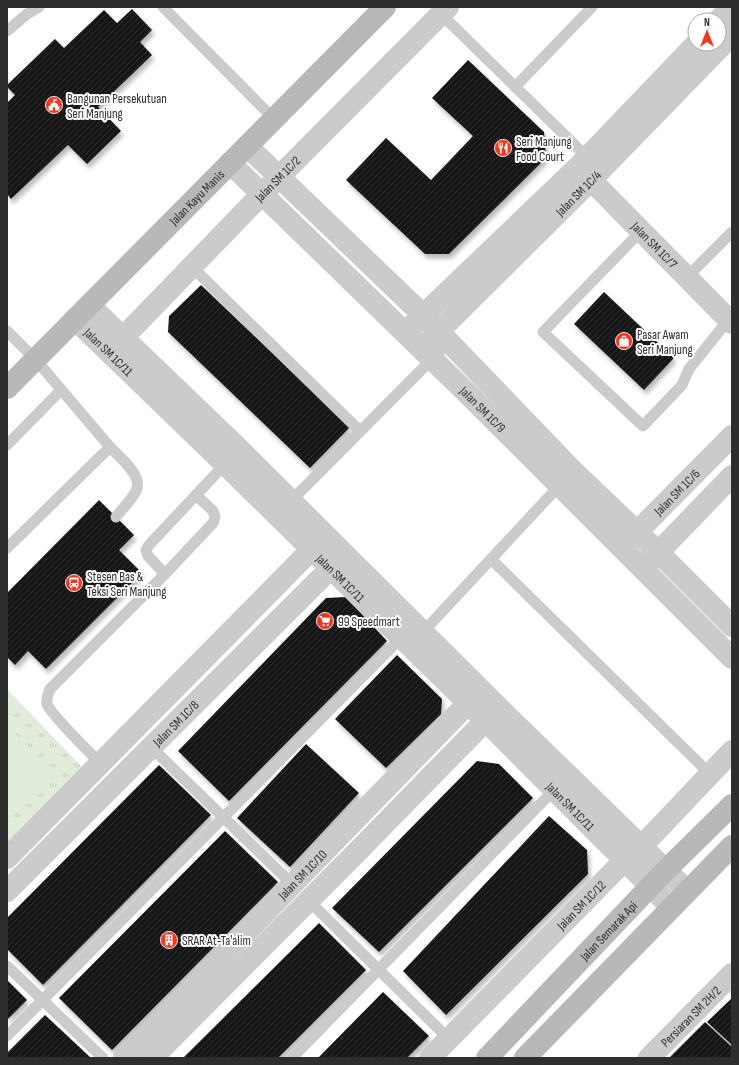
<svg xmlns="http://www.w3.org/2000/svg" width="739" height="1065" font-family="'Sofia Sans Condensed',sans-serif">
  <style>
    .grass { fill: url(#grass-tufts) }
    .garden { fill: #e1edda }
    .building { fill: url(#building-hatch); filter: url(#shadow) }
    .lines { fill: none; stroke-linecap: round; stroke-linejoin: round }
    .lane { stroke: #cbcbcb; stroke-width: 11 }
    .street { stroke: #cbcbcb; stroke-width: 22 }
    .secondary { stroke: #b8b8b8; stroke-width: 22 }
    .labels { text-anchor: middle; stroke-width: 4; stroke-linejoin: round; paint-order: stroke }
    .poi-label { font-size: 13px; fill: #2e2e2e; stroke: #fff; text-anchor: start }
    .street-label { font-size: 13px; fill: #2e2e2e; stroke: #fff }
  </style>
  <defs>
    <pattern id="grass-tufts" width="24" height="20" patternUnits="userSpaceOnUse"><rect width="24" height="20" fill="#e1edda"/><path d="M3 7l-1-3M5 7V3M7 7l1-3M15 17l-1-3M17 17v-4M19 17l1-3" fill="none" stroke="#c1ccbb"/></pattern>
    <pattern id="building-hatch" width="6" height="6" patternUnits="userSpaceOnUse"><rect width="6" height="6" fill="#151515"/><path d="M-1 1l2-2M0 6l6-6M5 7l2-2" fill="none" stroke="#2f2f2f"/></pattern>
    <filter id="shadow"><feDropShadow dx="2.5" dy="4.5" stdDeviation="2" flood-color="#0004"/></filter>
  </defs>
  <rect width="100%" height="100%" fill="#fff"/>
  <!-- grass -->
  <path class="grass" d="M7 689 83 768 7 844Z"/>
  <!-- garden -->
  <path class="garden" d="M7 726 52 769 7 814Z"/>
  <!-- building -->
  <g class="building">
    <path d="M132 9 152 30 140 42 152 55 98 107 121 131 87 164 68 145 11 199 7 194V103L15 95 7 87V85L55 39 64 48 104 10 117 23Z"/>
    <path d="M468 60 544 132 546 158 449 254H425L346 180 386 138 431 180 473 136 432 98Z"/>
    <path d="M201 285 350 427 310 468 168 332 169 316Z"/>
    <path d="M604 292 674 358 644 390 574 324Z"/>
    <path d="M99 500 134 535 119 550 142 573 46 669 28 651 15 665 7 657V593Z"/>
    <path d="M346 597 387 641 229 801 178 751 326 598Z"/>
    <path d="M397 655 442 699 441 714 386 768 335 719Z"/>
    <path d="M306 744 359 793 290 867 237 818Z"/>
    <path d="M477 761 499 764 533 798 379 952 332 908Z"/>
    <path d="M159 765 211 815 43 985 7 949V918Z"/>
    <path d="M549 816 587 850 588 874 446 1015 403 971Z"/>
    <path d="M225 831 278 882 112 1050 59 998Z"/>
    <path d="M319 923 366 970 278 1058H183Z"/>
    <path d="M7 980 27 1000 7 1020Z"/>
    <path d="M383 992 429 1036 407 1058H318Z"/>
    <path d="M732 998V1045L707 1022Z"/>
    <path d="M45 1015 91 1058H7V1053Z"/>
    <path d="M705 1022 732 1047V1058H669Z"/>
  </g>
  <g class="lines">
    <!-- lane -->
    <g class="lane">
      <path d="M163 7 274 119"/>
      <path d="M441 14 589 159"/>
      <path d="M7 31 27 14 39 7"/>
      <path d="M515 87 592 7"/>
      <path d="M641 231 543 332 643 426 682 385 689 369 729 319"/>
      <path d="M192 267 360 431"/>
      <path d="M687 277 732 232"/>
      <path d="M7 331 36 360 110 447 7 548"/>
      <path d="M7 445 61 390"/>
      <path d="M110 447C119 457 144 476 136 491 131 501 122 509 116 517"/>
      <path d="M291 501 449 342"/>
      <path d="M491 559 710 774"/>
      <path d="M165 574 148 556 146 550 149 545 228 461"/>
      <path d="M423 632 559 486"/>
      <path d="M151 747 292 884"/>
      <path d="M100 763C91 754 50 713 47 704 46 699 48 694 50 689L165 574 213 523 215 517 213 511 196 495"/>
      <path d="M309 901 449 1039"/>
      <path d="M7 966 103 1058"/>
      <path d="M7 1036 401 638"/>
      <path d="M292 1058 554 790"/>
    </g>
    <!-- street -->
    <g class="street">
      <path d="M719 20 731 7"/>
      <path d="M247 146 423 315 573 471 659 553 732 626"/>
      <path id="s1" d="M230 163 468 394 732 658"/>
      <path id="s2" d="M581 170 732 323"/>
      <path d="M89 305 239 449 499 708 687 891"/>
      <path id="s3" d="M75 319 225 464 468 703 671 907"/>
      <path d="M413 325 578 167 696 44"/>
      <path id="s4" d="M429 341 591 180 732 35"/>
      <path id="s5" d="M113 348 262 194 448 7"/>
      <path id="s6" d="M626 543 732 436"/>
      <path d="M648 563 732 476"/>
      <path d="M7 858 321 540"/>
      <path id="s7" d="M7 891 341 558"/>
      <path id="s8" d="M124 1058 478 693"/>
      <path d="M152 1058 356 853 495 711"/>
      <path id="s9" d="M430 1058 624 861 641 847 732 751"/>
      <path id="s10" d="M649 1058 732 974"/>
    </g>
    <!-- secondary -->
    <g class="secondary">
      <path id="s11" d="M7 388 385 7"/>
      <path id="s12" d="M487 1058 665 871 732 805"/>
      <path d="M525 1058 732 846"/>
    </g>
  </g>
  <!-- icons -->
  <defs>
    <g id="civic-disc" transform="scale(0.9)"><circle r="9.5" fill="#f6361f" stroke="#fff"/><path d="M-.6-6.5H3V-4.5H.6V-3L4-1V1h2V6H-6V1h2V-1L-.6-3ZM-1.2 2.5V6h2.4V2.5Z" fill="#fff"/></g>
    <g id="restaurant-disc" transform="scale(0.9)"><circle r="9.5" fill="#f6361f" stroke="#fff"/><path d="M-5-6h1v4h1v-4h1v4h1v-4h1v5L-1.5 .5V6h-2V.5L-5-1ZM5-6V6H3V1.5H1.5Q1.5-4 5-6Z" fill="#fff"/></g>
    <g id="shop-disc" transform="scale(0.9)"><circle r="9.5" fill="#f6361f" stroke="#fff"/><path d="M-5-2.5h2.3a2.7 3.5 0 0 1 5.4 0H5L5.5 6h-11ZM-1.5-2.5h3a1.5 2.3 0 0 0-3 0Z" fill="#fff"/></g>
    <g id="bus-disc" transform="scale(0.9)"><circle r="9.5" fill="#f6361f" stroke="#fff"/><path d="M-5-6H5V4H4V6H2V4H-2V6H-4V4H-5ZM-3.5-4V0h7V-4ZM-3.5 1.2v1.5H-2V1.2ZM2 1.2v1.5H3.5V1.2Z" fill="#fff"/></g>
    <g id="supermarket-disc" transform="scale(0.9)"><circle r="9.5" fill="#f6361f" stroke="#fff"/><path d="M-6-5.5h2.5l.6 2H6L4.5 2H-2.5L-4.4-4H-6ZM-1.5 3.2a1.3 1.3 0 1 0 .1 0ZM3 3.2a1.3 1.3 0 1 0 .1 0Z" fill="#fff"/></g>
    <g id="building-disc" transform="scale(0.9)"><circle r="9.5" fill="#f6361f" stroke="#fff"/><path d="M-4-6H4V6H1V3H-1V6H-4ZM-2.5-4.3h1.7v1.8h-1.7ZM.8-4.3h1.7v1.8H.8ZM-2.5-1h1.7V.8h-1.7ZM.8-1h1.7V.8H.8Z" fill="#fff"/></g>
  </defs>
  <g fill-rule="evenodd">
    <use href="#civic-disc" x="54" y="105"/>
    <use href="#restaurant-disc" x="503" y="148"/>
    <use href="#shop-disc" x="624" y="341"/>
    <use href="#bus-disc" x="74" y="583"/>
    <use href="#supermarket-disc" x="325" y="621"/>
    <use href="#building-disc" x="169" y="940"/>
  </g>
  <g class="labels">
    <!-- poi labels -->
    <g class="poi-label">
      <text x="67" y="103">Bangunan Persekutuan<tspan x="67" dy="15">Seri Manjung</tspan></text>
      <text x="516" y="146">Seri Manjung<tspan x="516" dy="15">Food Court</tspan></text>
      <text x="637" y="339">Pasar Awam<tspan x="637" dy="15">Seri Manjung</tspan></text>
      <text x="87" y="581">Stesen Bas &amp;<tspan x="87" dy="15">Teksi Seri Manjung</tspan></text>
      <text x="338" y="626">99 Speedmart</text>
      <text x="182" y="945">SRAR At-Ta'alim</text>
    </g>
    <!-- street labels -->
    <g class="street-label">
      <text dy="5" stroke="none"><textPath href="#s5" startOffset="236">Jalan SM 1C/2</textPath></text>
      <text dy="5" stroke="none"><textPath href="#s4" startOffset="210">Jalan SM 1C/4</textPath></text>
      <text dy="5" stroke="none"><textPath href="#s11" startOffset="269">Jalan Kayu Manis</textPath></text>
      <text dy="5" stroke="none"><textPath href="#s2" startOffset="105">Jalan SM 1C/7</textPath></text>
      <text dy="5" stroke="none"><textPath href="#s3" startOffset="47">Jalan SM 1C/11</textPath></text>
      <text dy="5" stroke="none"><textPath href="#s1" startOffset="353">Jalan SM 1C/9</textPath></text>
      <text dy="5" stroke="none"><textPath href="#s6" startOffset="72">Jalan SM 1C/6</textPath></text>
      <text dy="5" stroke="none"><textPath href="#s3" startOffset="371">Jalan SM 1C/11</textPath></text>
      <text dy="5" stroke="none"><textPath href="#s7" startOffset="238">Jalan SM 1C/8</textPath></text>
      <text dy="5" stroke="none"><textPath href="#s3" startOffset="695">Jalan SM 1C/11</textPath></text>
      <text dy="5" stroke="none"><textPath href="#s8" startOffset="256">Jalan SM 1C/10</textPath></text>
      <text dy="5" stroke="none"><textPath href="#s9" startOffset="215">Jalan SM 1C/12</textPath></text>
      <text dy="5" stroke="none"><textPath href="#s12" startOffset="176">Jalan Semarak Api</textPath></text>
      <text dy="5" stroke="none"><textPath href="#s10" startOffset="59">Persiaran SM 2H/2</textPath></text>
    </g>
  </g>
  <!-- border -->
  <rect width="739" height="1065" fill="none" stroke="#2e2e2e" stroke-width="16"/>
  <!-- north arrow -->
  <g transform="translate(707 32)"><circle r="19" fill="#ffffff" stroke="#ababab"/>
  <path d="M0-3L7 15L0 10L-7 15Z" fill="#f6361f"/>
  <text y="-6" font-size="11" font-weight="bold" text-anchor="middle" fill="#2e2e2e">N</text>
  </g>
</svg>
